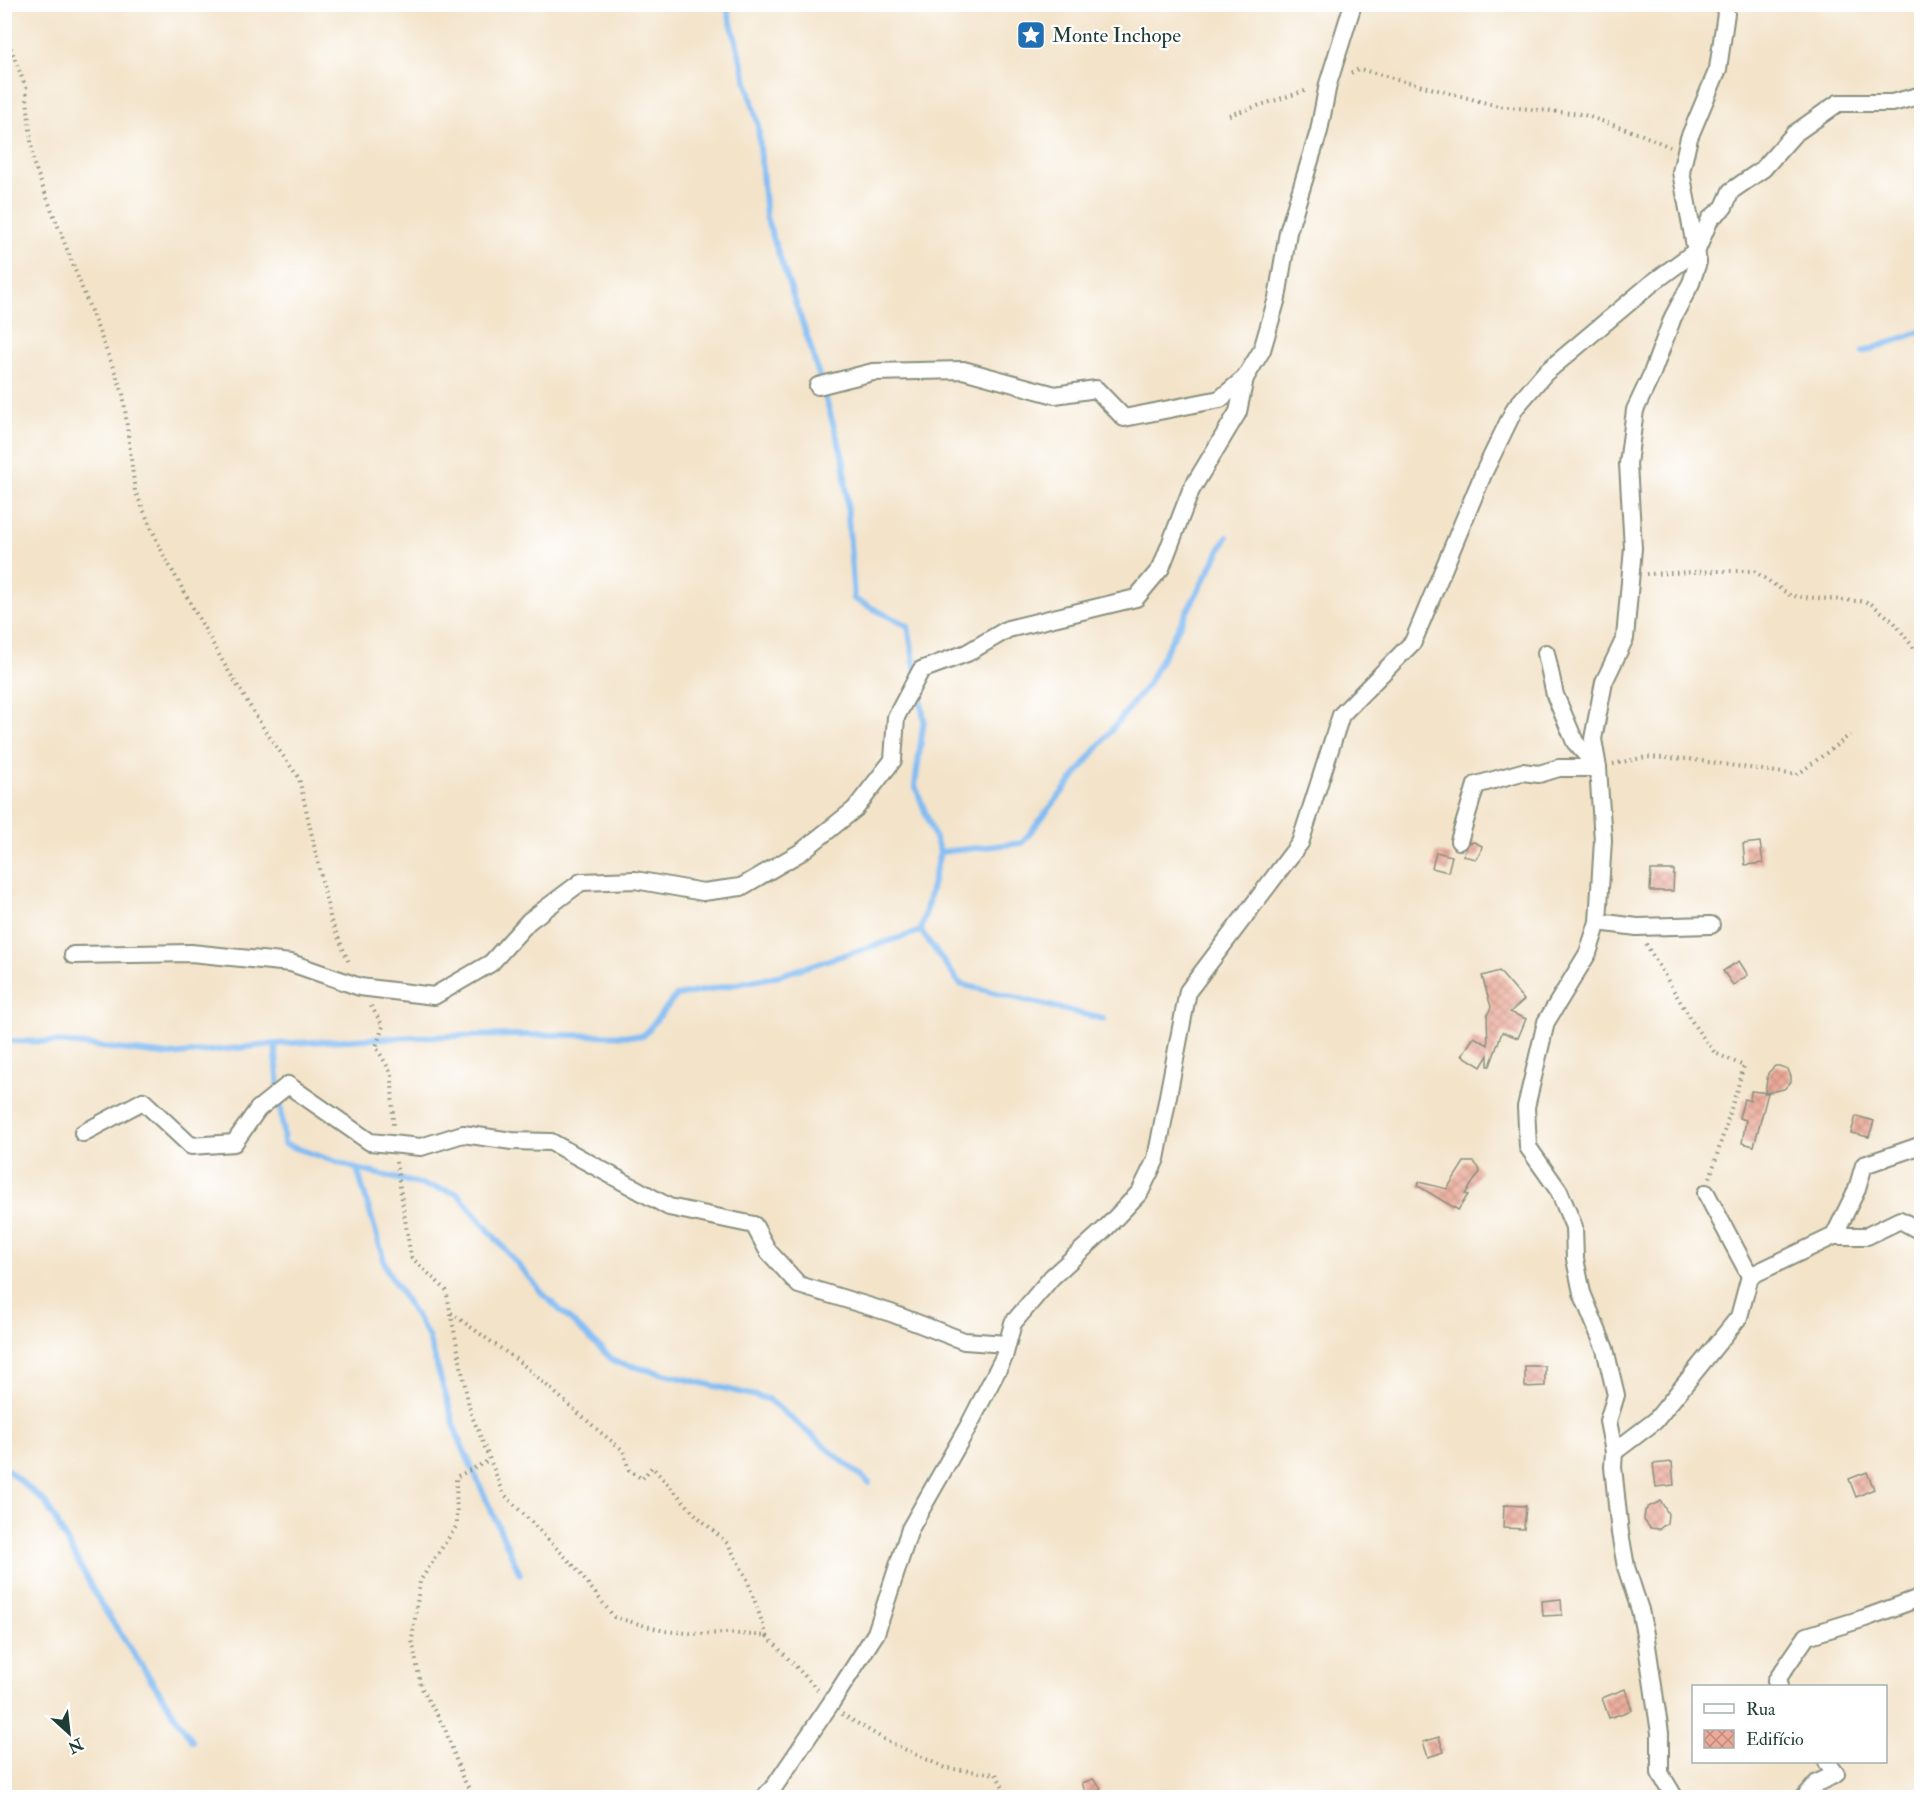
<svg xmlns="http://www.w3.org/2000/svg" width="1926" height="1802" font-family="'IM FELL Double Pica',serif">
  <style>
    .lines { fill: none; stroke-linecap: round; stroke-linejoin: round }
    .stream { stroke: #82bcf3; stroke-width: 6 }
    .building { fill: url(#building-cross-hatch) }
    .minor-casing { stroke: #89907e; stroke-width: 20 }
    .path { stroke: #89907e; stroke-width: 4; stroke-dasharray: 1.5 4.5; stroke-linecap: butt }
    .minor { stroke: #fff; stroke-width: 16 }
    .labels { text-anchor: middle; stroke-width: 4.5; stroke-linejoin: round; paint-order: stroke }
    .poi-label { font-size: 21px; fill: #1f3d34; stroke: #fff; text-anchor: start }
  </style>
  <defs>
    <pattern id="building-cross-hatch" width="8" height="8" patternUnits="userSpaceOnUse" patternTransform="scale(1.5)"><rect width="8" height="8" fill="#eca998"/><path d="M0 0l8 8M0 8l8-8" fill="none" stroke="#bf8b7d"/></pattern>
  </defs>
  <rect width="100%" height="100%" fill="#fff"/>
  <filter id="ink" filterUnits="userSpaceOnUse"><feTurbulence type="fractalNoise" baseFrequency=".0167" numOctaves="2"/><feDisplacementMap in="SourceGraphic" scale="12" xChannelSelector="R" yChannelSelector="G"/><feConvolveMatrix kernelMatrix="1 2 1 2 8 2 1 2 1" color-interpolation-filters="sRGB"/></filter>
  <filter id="wash" filterUnits="userSpaceOnUse"><feTurbulence type="fractalNoise" baseFrequency=".008" numOctaves="4" result="noise"/><feDisplacementMap in="SourceGraphic" scale="24" xChannelSelector="R" yChannelSelector="G"/><feGaussianBlur stdDeviation="1.35" result="paint"/><feColorMatrix in="noise" values="0 0 0 0 0 0 0 0 0 0 0 0 0 0 0 0 0 1.4 0 .05"/><feComposite in="paint" operator="in"/></filter>
  <g filter="url(#wash)">
    <rect width="100%" height="100%" fill="#f3e3c9"/>
    <g class="lines">
      <!-- stream -->
      <g class="stream">
        <path d="M726 4 758 124 766 217 810 345 844 461 854 599 908 626 916 672"/>
        <path d="M1863 352 1922 331"/>
        <path d="M918 685 924 719 915 785 940 852"/>
        <path d="M921 931 940 852 1022 843 1148 684 1227 537"/>
        <path d="M4 1041 58 1042 170 1055 275 1044 284 1144 357 1169 457 1193 543 1294 615 1362 768 1399 869 1483"/>
        <path d="M275 1044C399 1036 520 1033 643 1036L676 996 777 976 921 931 960 984 1103 1019"/>
        <path d="M357 1169 387 1270 428 1336 458 1437 520 1574"/>
        <path d="M4 1467 46 1503 102 1606 192 1741"/>
      </g>
    </g>
    <g id="blocks">
      <!-- building -->
      <g class="building">
        <path d="M1474 842 1482 846 1480 854 1476 859 1463 856 1469 843Z"/>
        <path d="M1760 842 1763 863 1745 865 1743 844Z"/>
        <path d="M1436 852 1452 856 1448 872 1432 868Z"/>
        <path d="M1651 870H1674L1673 891H1650Z"/>
        <path d="M1739 961 1748 975 1733 985 1723 971Z"/>
        <path d="M1499 971 1524 1000 1510 1012 1526 1019 1518 1038 1502 1032 1490 1066H1488V1055L1481 1067 1462 1055 1474 1037 1488 1045 1487 1016 1491 1007 1482 976Z"/>
        <path d="M1775 1066H1779L1788 1069 1791 1077V1082L1784 1089 1765 1093 1768 1073Z"/>
        <path d="M1751 1091 1768 1093 1754 1146 1742 1143 1746 1120 1739 1118 1744 1099 1750 1101Z"/>
        <path d="M1856 1116 1874 1121 1869 1137 1851 1133Z"/>
        <path d="M1464 1162H1474L1479 1168 1480 1172 1465 1194 1468 1195 1458 1210 1418 1186 1419 1182 1447 1189Z"/>
        <path d="M1525 1366H1545V1386L1525 1387Z"/>
        <path d="M1672 1462 1674 1485 1656 1487 1653 1464Z"/>
        <path d="M1867 1472 1874 1489 1856 1497 1849 1479Z"/>
        <path d="M1661 1501 1668 1514 1667 1523 1659 1529 1650 1528 1644 1520 1645 1511 1648 1507Z"/>
        <path d="M1504 1505 1526 1506 1524 1529 1503 1528Z"/>
        <path d="M1561 1599 1562 1615 1543 1616 1542 1601Z"/>
        <path d="M1625 1689 1632 1710 1609 1718 1602 1698Z"/>
        <path d="M1439 1737 1444 1752 1428 1757 1423 1742Z"/>
        <path d="M1093 1779 1101 1788 1095 1795 1086 1794 1082 1783Z"/>
      </g>
    </g>
  </g>
  <g filter="url(#ink)">
    <use href="#blocks" fill-opacity="0" stroke="#89907e" stroke-width="1.5"/>
    <g class="lines">
      <!-- minor casing -->
      <g class="minor-casing">
        <g id="minor">
          <path d="M818 386 873 372 963 370 1055 395 1096 389 1124 418 1220 399 1245 378 1262 350 1277 298 1288 232 1319 131 1328 84 1353 4"/>
          <path d="M1546 653 1555 695 1575 742 1598 768"/>
          <path d="M1459 841 1476 785 1522 772 1539 774 1559 768H1598"/>
          <path d="M1598 922 1637 927 1711 925"/>
          <path d="M73 955 191 953 291 963 360 987 434 996 491 963 529 921 581 882 635 880 703 892 741 887 801 852 855 809 893 760 896 717 921 670 967 653 1008 629 1136 598 1161 568 1191 490 1238 412 1245 378"/>
          <path d="M83 1133 143 1101 191 1146 234 1143 258 1109 288 1085 370 1142 421 1147 463 1134 512 1141 551 1142 669 1207 754 1225 768 1251 799 1285 891 1313 964 1341 1007 1344"/>
          <path d="M1834 1236H1867L1900 1220 1922 1232"/>
          <path d="M1750 1276 1834 1236 1857 1189 1864 1165 1922 1145"/>
          <path d="M1614 1452 1655 1421 1739 1317 1750 1276 1706 1193"/>
          <path d="M1779 1686 1776 1681 1807 1636 1865 1618 1922 1597"/>
          <path d="M763 1798 774 1787 831 1703 876 1633 910 1529 969 1425 1004 1357 1013 1323 1052 1277 1104 1230 1140 1192 1156 1159 1188 991 1300 843 1341 715 1413 642 1484 472 1515 408 1545 373 1651 284 1697 250 1710 219 1724 207 1731 191 1763 169 1794 134 1838 103H1892L1922 95"/>
          <path d="M1675 1798 1660 1773V1733L1646 1639 1640 1610 1626 1567 1620 1533 1613 1467 1614 1452 1608 1421 1616 1395 1605 1349 1582 1293 1575 1259 1574 1227 1559 1191 1528 1147 1526 1107 1546 1022 1588 953 1598 922 1603 840 1598 768 1593 739 1604 682 1625 638 1633 548 1628 464 1635 410 1651 376 1673 317 1691 283 1698 262 1681 172 1689 138 1718 69 1726 13 1724 4"/>
          <path d="M1804 1798 1817 1783 1836 1774 1827 1762"/>
        </g>
      </g>
      <!-- path -->
      <g class="path">
        <path d="M4 31 26 88 33 162 123 393 135 491 163 554 223 662 266 732 299 778 331 921 350 965"/>
        <path d="M1351 73 1359 69 1498 106 1581 114 1640 134 1670 147"/>
        <path d="M1229 115 1308 90"/>
        <path d="M1646 574 1717 571H1754L1791 596 1869 602 1894 622 1922 659"/>
        <path d="M1613 764 1646 757 1688 759 1797 775 1850 735"/>
        <path d="M1646 944 1696 1028 1715 1053 1744 1066 1710 1178"/>
        <path d="M371 1006 383 1026 376 1047 392 1074 393 1128"/>
        <path d="M396 1162 411 1257 446 1290 470 1411 504 1494 573 1565 614 1617 664 1631 699 1634 727 1633 767 1636 818 1690"/>
        <path d="M451 1313 521 1363 600 1432 623 1450 629 1470 642 1479 652 1467 696 1515 728 1544 747 1579 767 1636"/>
        <path d="M842 1714 887 1741 945 1768 996 1774 1009 1798"/>
        <path d="M474 1798 462 1776 445 1729 421 1687 412 1640 420 1581 457 1525 456 1477 490 1460"/>
      </g>
      <!-- minor -->
      <use href="#minor" class="minor"/>
    </g>
  </g>
  <!-- icons -->
  <defs>
    <g id="sight-square" transform="scale(1.5)"><rect x="-9" y="-9" width="18" height="18" rx="4" fill="#1f6fb2" stroke="#fff"/><path d="M0-6L1.8-2.2L6-1.7L2.9 1.2L3.7 5.4L0 3.3L-3.7 5.4L-2.9 1.2L-6-1.7L-1.8-2.2Z" fill="#fff"/></g>
  </defs>
  <g fill-rule="evenodd">
    <use href="#sight-square" x="1031" y="35"/>
  </g>
  <g class="labels">
    <!-- poi labels -->
    <g class="poi-label">
      <text x="1052" y="42">Monte Inchope</text>
    </g>
  </g>
  <!-- margin -->
  <rect width="1926" height="1802" fill="none" stroke="#fff" stroke-width="24"/>
  <!-- legend -->
  <rect x="1692" y="1685" width="195" height="78" fill="#ffffff" stroke="#a5b1ae" stroke-width="1.5"/>
  <rect x="1704" y="1704" width="30" height="9" fill="#ffffff" stroke="#a5b1ae" stroke-width="1.5"/>
  <text x="1746" y="1715" font-size="18" fill="#1f3d34">Rua</text>
  <rect x="1704" y="1730" width="30" height="18" fill="url(#building-cross-hatch)" stroke="#a5b1ae" stroke-width="1.5"/>
  <text x="1746" y="1745" font-size="18" fill="#1f3d34">Edifício</text>
  <!-- north arrow -->
  <g transform="translate(69 1733) rotate(153)" stroke="#ffffff" stroke-width="4.5" paint-order="stroke">
  <path d="M0-4.5L10 22L0 15L-10 22Z" fill="#1f3d34"/>
  <text y="-9" font-size="16" font-weight="bold" text-anchor="middle" fill="#1f3d34">N</text>
  </g>
</svg>
